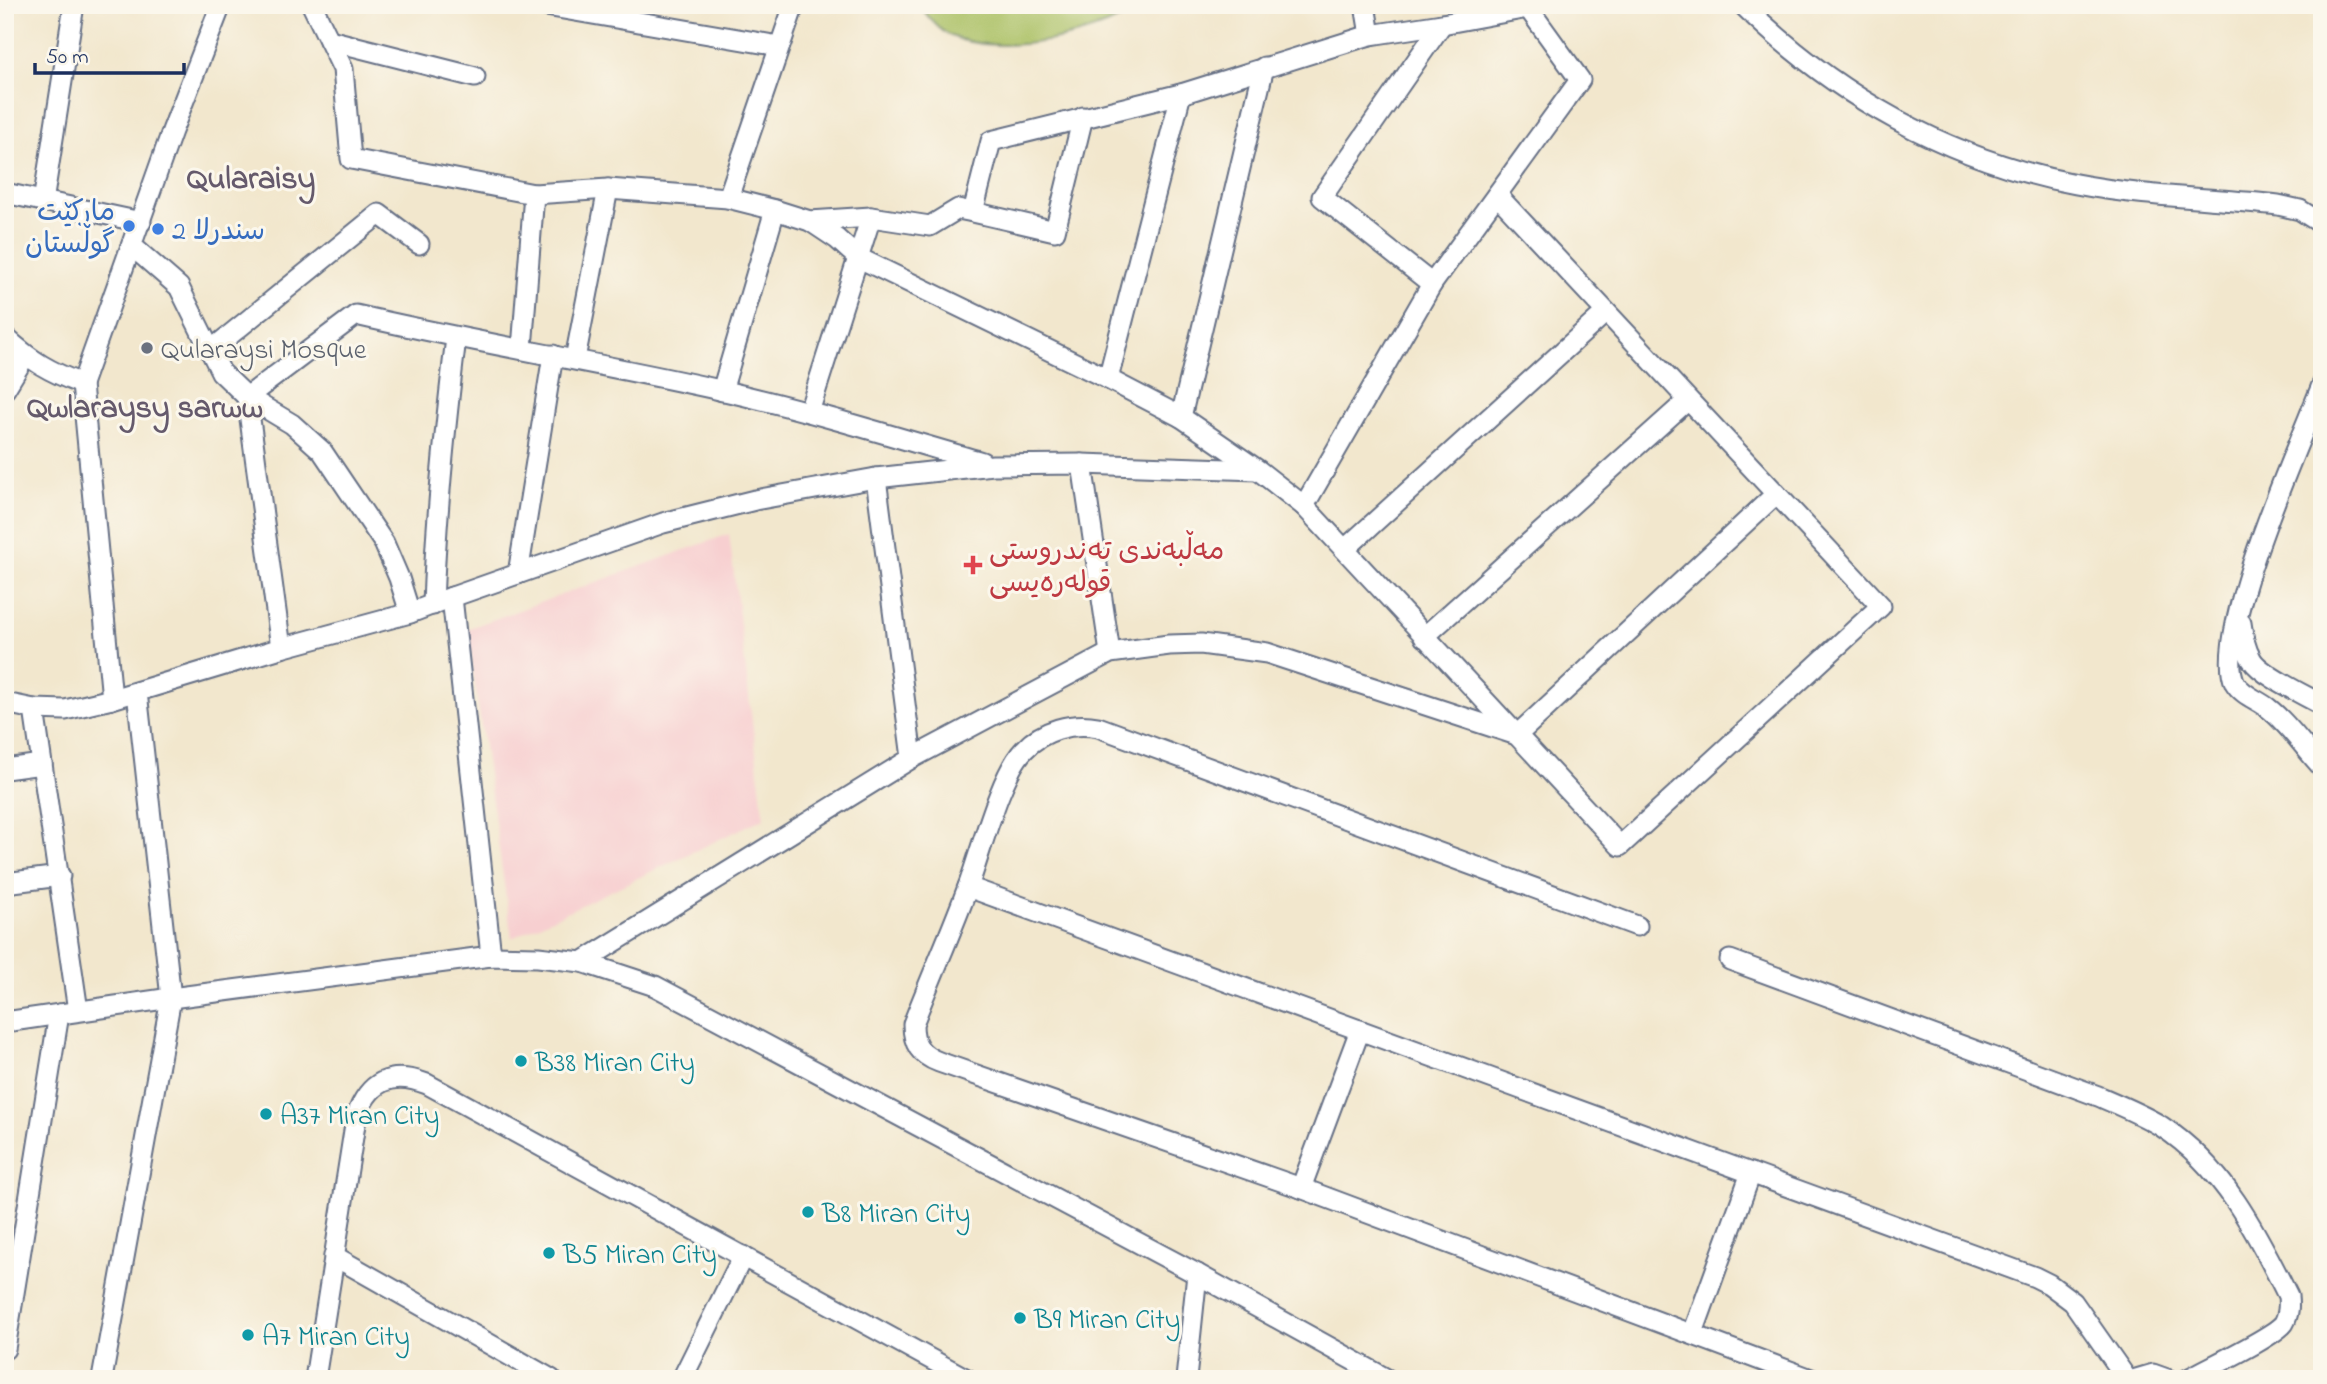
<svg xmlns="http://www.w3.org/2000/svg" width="2327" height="1384" font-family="'Indie Flower','Playpen Sans Arabic',sans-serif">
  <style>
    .built { fill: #f7cfd0 }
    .green { fill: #acc166; stroke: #647862; stroke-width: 2 }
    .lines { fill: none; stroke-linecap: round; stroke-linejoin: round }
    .minor-casing { stroke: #666f85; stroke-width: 23 }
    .minor { stroke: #fff; stroke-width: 19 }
    .shop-dot { fill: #3f7fe0; stroke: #fbf7ec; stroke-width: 2.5 }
    .worship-dot { fill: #6b7280; stroke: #fbf7ec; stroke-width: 2.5 }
    .health-dot { fill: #e0444e; stroke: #fbf7ec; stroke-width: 2.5 }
    .culture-dot { fill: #0f9aa8; stroke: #fbf7ec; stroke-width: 2.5 }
    .labels { text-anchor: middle; stroke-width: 6; stroke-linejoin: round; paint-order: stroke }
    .shop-label { font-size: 28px; fill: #366cbe; stroke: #fbf7ec; text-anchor: end }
    .worship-label { font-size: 28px; fill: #5b616d; stroke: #fbf7ec; text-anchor: start }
    .health-label { font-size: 28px; fill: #be3a42; stroke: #fbf7ec; text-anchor: start }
    .culture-label { font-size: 28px; fill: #0d838f; stroke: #fbf7ec; text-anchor: start }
    .quarter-label { font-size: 32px; font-weight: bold; fill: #655a6c; stroke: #fbf7ec }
  </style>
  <rect width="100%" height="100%" fill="#fbf7ec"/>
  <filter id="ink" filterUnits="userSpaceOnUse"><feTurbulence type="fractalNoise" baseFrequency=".0143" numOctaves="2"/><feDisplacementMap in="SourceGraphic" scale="14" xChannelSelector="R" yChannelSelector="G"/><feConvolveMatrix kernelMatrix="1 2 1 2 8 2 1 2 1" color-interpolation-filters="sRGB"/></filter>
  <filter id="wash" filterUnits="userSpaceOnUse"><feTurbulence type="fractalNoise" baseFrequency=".00686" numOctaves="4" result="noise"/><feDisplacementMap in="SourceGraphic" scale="28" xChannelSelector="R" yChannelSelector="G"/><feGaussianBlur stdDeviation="1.57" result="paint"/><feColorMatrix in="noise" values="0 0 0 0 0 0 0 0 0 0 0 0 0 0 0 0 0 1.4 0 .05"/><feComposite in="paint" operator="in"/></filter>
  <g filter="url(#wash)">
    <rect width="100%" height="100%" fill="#f2e7cd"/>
    <!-- built -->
    <path class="built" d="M729 534 764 818 512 938 467 629Z"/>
    <!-- green -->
    <path class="green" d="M920 5H1145C1100 36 1002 58 951 36 940 31 926 15 920 5Z"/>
  </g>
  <g filter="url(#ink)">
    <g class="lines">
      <!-- minor casing -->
      <g class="minor-casing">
        <g id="minor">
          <path d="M312 5 343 69 351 159 534 194 608 189 728 198 775 210 810 221 837 239 857 257 1108 379 1181 417 1258 470 1304 506 1620 846 1881 606 1497 195"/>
          <path d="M540 5 779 46"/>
          <path d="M1365 5 1370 35"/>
          <path d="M1743 5C1835 96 1949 160 2076 184 2143 197 2211 198 2278 205L2300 210 2322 224"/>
          <path d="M329 40 475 77"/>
          <path d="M5 193 141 222"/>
          <path d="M728 198 794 5"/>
          <path d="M43 202 74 5"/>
          <path d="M973 212 1055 231 1083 117"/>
          <path d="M810 221 871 217 930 226 958 209 973 212 991 141 1181 94 1370 35 1442 24 1528 8"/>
          <path d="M132 246 179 287 221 372 247 397 292 424 322 451 384 543 399 578 410 613"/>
          <path d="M1432 284 1322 197 1442 24"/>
          <path d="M5 337C31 361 50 372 82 384L172 131 221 5"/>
          <path d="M522 349 534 194"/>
          <path d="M210 351 379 214 419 244"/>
          <path d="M575 359 608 189"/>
          <path d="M1108 379 1181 94"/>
          <path d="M82 384 112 699"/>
          <path d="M2322 385C2302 437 2211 637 2235 683 2242 695 2258 700 2268 708 2288 723 2305 749 2322 767"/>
          <path d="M5 389 25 356"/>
          <path d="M722 391 775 210"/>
          <path d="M809 412 871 217"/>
          <path d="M1181 417 1264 67"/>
          <path d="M1082 464 1110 653"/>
          <path d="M876 478 912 758"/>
          <path d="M1304 506 1432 284 1580 80 1526 5"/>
          <path d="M1345 549 1606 312"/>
          <path d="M518 574 553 355"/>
          <path d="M452 597 491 956"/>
          <path d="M433 605C436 515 445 427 456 338"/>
          <path d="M2241 623C2243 636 2245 649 2252 660 2262 676 2305 695 2322 705"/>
          <path d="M1424 637 1688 400"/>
          <path d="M281 648 247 397 356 315C477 343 599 363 720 390 809 410 895 437 982 462"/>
          <path d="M5 703 34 709 65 710 112 699 281 648 410 613 452 597 663 523 755 500 876 478 993 465 1082 464 1257 470"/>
          <path d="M34 709 78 1011"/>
          <path d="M5 769 42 764"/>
          <path d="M5 883 60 876"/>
          <path d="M968 887 2035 1277 2049 1284 2073 1302 2127 1379"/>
          <path d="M1637 926 1098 727C1072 722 1042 730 1024 750 1001 773 981 851 969 884 952 931 931 977 913 1024 913 1044 920 1055 939 1062L1301 1188 1811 1379"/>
          <path d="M1730 960 2098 1096C2119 1105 2141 1114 2161 1126 2223 1166 2256 1231 2288 1296 2289 1306 2289 1314 2284 1323 2274 1337 2207 1368 2188 1379"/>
          <path d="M582 962 912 758 1110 653 1169 645 1201 644 1267 653 1517 735 1776 494"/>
          <path d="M5 1022 171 998 491 956 538 957 582 962 655 986 1197 1274 1387 1379"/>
          <path d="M1301 1188 1360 1030"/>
          <path d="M334 1256 551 1379"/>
          <path d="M1693 1333 1751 1173"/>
          <path d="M5 1349 59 1014"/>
          <path d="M102 1379 171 998 137 692"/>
          <path d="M315 1379 356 1118C368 1081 391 1070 427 1084L967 1379"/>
          <path d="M682 1379 743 1256"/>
          <path d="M1186 1379 1197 1274"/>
          <path d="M2136 1379 2153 1374 2167 1379"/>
        </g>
      </g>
      <!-- minor -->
      <use href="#minor" class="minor"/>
    </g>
  </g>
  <!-- markers -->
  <g class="shop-dot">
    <circle cx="129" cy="226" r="7"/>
    <circle cx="158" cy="229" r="7"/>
  </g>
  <circle class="worship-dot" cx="147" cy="348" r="7"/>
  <path class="health-dot" d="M969.5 554.5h7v7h7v7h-7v7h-7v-7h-7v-7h7z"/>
  <g class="culture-dot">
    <circle cx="521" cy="1061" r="7"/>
    <circle cx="266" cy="1114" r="7"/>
    <circle cx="808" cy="1212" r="7"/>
    <circle cx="549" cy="1253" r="7"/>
    <circle cx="1020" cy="1318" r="7"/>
    <circle cx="248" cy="1335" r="7"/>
  </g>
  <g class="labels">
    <!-- shop labels -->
    <g class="shop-label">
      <text x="115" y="220">مارکێت<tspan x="115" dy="32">گوڵستان</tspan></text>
      <text x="172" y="239" text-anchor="start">سندرلا 2</text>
    </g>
    <!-- worship labels -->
    <g class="worship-label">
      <text x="161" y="358">Qularaysi Mosque</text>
    </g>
    <!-- health labels -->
    <g class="health-label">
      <text x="989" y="559">مەڵبەندی تەندروستی<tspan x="989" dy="32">قولەرەیسی</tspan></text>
    </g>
    <!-- culture labels -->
    <g class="culture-label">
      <text x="535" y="1071">B38 Miran City</text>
      <text x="280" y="1124">A37 Miran City</text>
      <text x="822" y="1222">B8 Miran City</text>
      <text x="563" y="1263">B5 Miran City</text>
      <text x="1034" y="1328">B9 Miran City</text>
      <text x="262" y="1345">A7 Miran City</text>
    </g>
    <!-- quarter labels -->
    <g class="quarter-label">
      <text x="251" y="188">Qularaisy</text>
      <text x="145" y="417">Qwlaraysy sarww</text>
    </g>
  </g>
  <!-- margin -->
  <rect width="2327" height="1384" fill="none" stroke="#fbf7ec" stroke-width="28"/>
  <!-- scale -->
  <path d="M35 63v10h149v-10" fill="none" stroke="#1b2f5e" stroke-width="3.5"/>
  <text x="46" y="63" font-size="21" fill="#1b2f5e" stroke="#fbf7ec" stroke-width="5" paint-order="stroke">50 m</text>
</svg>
